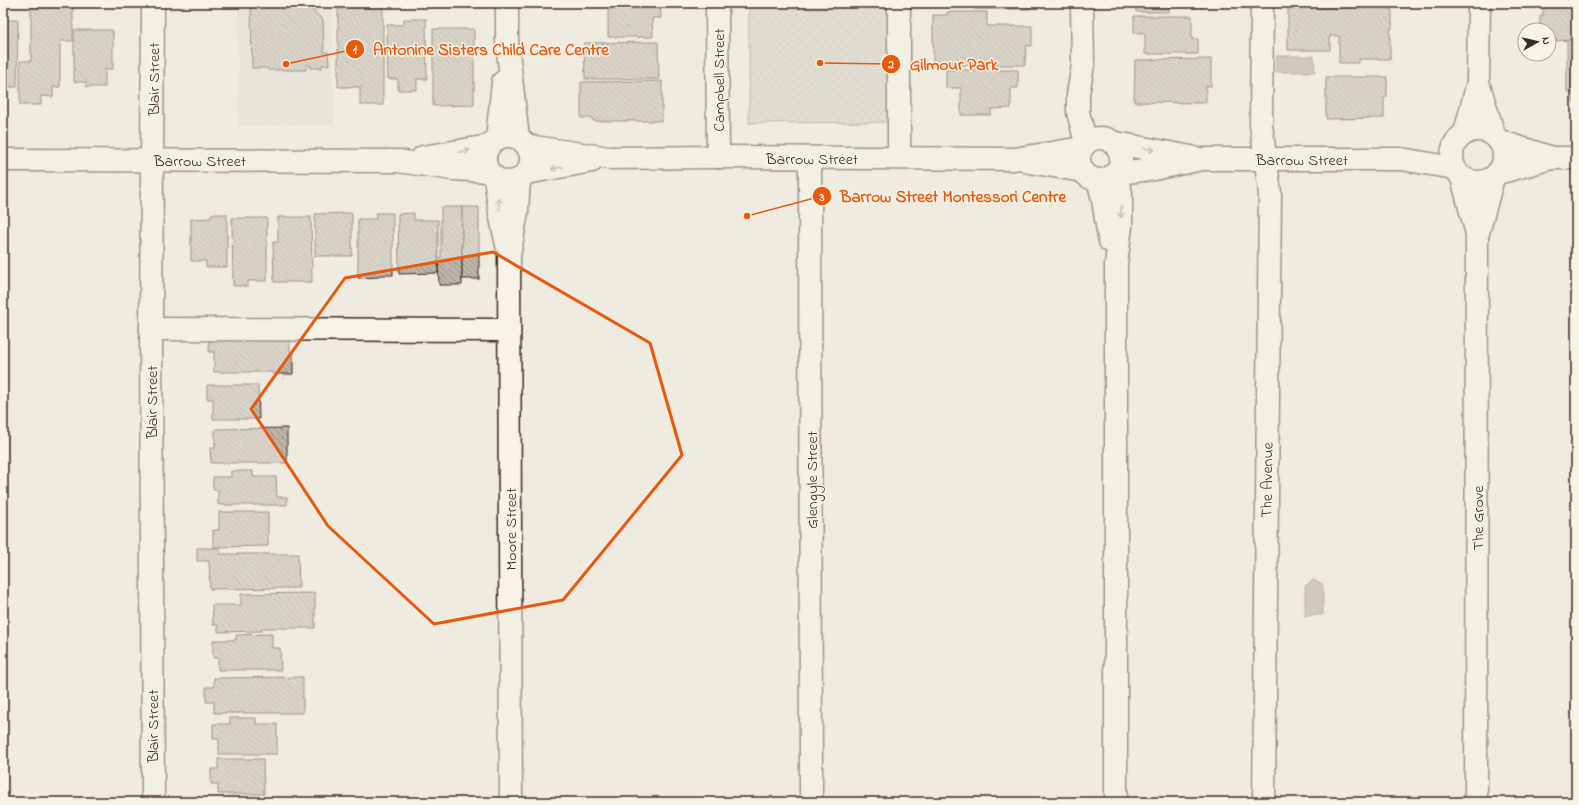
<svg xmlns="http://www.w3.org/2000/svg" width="1579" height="805" font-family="'Indie Flower',sans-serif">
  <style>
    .built { fill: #e0dbd0 }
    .park { fill: url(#park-dots); stroke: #867a6f }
    .water { fill: #aaa296; stroke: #7e7266 }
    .building { fill: url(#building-back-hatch); stroke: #3b2a1e }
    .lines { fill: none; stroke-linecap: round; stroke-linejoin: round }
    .minor-casing { stroke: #3b2a1e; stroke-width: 25 }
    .minor { stroke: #f7f3e8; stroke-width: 22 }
    .oneway { stroke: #998e83 }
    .marked { fill: none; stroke: #e8590c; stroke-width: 3; stroke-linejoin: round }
    .labels { text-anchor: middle; stroke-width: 3; stroke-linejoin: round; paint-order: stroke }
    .street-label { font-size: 16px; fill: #3b2a1e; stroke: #f7f3e8 }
    .leader { fill: none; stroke: #e8590c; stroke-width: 1.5 }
    .callout-dot { fill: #e8590c; stroke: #f7f3e8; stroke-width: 1.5 }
    .mark-label { font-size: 12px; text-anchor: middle; font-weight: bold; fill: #fff }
    .callout-label { font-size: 17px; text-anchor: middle; font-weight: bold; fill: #e8590c; stroke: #f7f3e8; stroke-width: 3; stroke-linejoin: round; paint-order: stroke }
  </style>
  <defs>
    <pattern id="park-dots" width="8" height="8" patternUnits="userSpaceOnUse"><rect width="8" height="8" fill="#d1cbc0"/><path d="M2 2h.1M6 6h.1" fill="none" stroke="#b4aea5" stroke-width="1.8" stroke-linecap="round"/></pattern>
    <pattern id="building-back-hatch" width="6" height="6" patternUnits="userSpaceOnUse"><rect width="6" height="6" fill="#bdb5aa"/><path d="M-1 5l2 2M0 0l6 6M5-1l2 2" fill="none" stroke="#9b938a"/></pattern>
  </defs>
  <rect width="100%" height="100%" fill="#efebe0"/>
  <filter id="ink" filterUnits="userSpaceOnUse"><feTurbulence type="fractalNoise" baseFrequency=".025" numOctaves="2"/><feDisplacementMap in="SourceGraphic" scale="8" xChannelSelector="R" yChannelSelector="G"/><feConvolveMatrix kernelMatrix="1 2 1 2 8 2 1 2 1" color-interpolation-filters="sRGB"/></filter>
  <g filter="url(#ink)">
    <!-- built -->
    <path class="built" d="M238 3H333L334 125 239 126Z"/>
    <!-- park -->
    <path class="park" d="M749 3H891L892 122 749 123Z"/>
    <!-- water -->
    <g class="water">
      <path d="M1276 56H1314L1315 72H1276Z"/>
      <path d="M1313 580 1321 583 1323 587V615L1305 616V586Z"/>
    </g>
    <!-- building -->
    <g class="building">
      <path d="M31 3H73V41H60V87H53V97L41 96V105H20V61H31Z"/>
      <path d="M251 3H305L323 20 324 52H328L329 65H322V68H310V65H306V70H268V68H252Z"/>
      <path d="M338 3H383V105H360V87H338Z"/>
      <path d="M608 3H660L661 18H652L653 37H608Z"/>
      <rect x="975" y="3" width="55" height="6"/>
      <path d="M1136 3H1204V7H1169V12H1136Z"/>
      <path d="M1352 3H1379V8H1390V10H1392V29H1390V59H1359V63H1339V36H1330V50H1288V5H1316V8H1352Z"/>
      <path d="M1543 3H1574V5H1576V40L1549 41V30H1540V16H1543Z"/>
      <path d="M947 12H987V26H1032V46H1026L1025 65H933V15H947Z"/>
      <path d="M1134 16H1192V39H1198V54H1145V33H1134Z"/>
      <path d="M404 19H426L427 79H417V90H398V79H388L387 25H404Z"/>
      <path d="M7 20H18L17 87H8V97H3V32H7Z"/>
      <path d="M433 29H474V105L433 106Z"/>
      <path d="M74 30H113V69H105V87H86V82H74Z"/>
      <path d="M1567 40H1576V102H1573V93L1567 92Z"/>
      <path d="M658 42 659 79H585L584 43Z"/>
      <path d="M1211 59V86H1206V103L1134 102 1135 60Z"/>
      <path d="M946 70H1018V88H1011V108L991 109V115H961V88H946Z"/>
      <path d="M1326 77H1387V97H1384V118L1326 119Z"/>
      <path d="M662 81V121H593V118H581V82Z"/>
      <path d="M441 207H462V285H439L438 258H441Z"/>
      <rect x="462" y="207" width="17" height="72"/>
      <path d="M352 213V256H315V214Z"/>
      <path d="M376 213H393V275H379V277L358 278V219H376Z"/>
      <path d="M414 213V220H438V273L399 274 398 214Z"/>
      <path d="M211 214H227V267H206V261H191V219L211 218Z"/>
      <path d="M278 217H311L312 282H274L273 242H278Z"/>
      <path d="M232 218H267V281H248V286H233Z"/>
      <path d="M209 337H286V341H290V352H293V374H272V372H214V352H209Z"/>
      <path d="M207 385H258L259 419H213V399H207Z"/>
      <path d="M287 428V463H211L210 448H215V429Z"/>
      <path d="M231 471H253V477H276L277 497H287V505H218V490H213V477H231Z"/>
      <path d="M219 512H268V546L213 547V530H219Z"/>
      <path d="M197 548H220V554H298L299 588 210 589 209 561H197Z"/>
      <path d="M315 593V628H262V631L218 632V625H213L212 605H241V594Z"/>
      <path d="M272 634V648H280L281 670H218V658H213V640H236V635Z"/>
      <path d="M303 677V713H214V702H206V687H214V678Z"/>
      <path d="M230 718H256V724H277V754H219V739H213V724H230Z"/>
      <path d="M218 759H263L264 794H218V784H211V769H218Z"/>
    </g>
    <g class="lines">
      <!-- minor casing -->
      <g class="minor-casing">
        <g id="minor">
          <path d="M507 3V43L518 138"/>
          <path d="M717 3 718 157"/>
          <path d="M899 3V158"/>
          <path d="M1082 3 1083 65 1078 94V112L1086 143"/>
          <path d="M1262 3 1261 125 1270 193 1264 802"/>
          <path d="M1478 82 1494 135"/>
          <circle cx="1478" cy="156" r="26"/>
          <path d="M1465 133 1478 82 1479 3"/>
          <circle cx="508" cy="159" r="23"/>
          <circle cx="1100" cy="159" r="21"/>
          <path d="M497 139 503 82"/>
          <path d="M1499 141 1552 158"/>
          <path d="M1111 142 1191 157"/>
          <path d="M527 146 609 158 718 157 1014 159 1082 148"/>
          <path d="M423 157 489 146"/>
          <path d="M810 158 811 802"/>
          <path d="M3 160 398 161 453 169 488 171"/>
          <path d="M1029 162 1083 171"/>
          <path d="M526 173 592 161"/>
          <path d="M1116 173 1154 169 1202 159H1401L1454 168"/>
          <path d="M1498 173 1552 158H1576"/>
          <path d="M1115 174 1121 193V226L1116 264V802"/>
          <path d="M495 177 500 213 507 245"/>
          <path d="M1462 178 1477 234 1476 802"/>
          <path d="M1098 180C1105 200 1105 221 1110 241"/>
          <path d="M1478 233 1493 178"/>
          <path d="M151 329 509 330"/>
          <path d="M153 802 151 329 153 3"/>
          <path d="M511 802 509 256 517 212 519 179"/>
        </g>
      </g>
      <!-- minor -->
      <use href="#minor" class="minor"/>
    </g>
    <!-- one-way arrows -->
    <defs><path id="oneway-shaft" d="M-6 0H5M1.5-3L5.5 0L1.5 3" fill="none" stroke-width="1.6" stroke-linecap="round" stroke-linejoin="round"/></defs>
    <g class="oneway">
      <use href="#oneway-shaft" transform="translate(1149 149) rotate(10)"/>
      <use href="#oneway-shaft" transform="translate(464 151) rotate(-11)"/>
      <use href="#oneway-shaft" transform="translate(557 168) rotate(170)"/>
      <use href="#oneway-shaft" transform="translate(499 204) rotate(-96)"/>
      <use href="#oneway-shaft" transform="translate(1121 212) rotate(90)"/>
    </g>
  </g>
  <!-- marked area -->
  <path d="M0 0H1579V805H0ZM493 252 650 343 682 455 563 600 434 624 328 526 251 409 345 278Z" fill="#efebe0" fill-opacity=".55" fill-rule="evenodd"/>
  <path class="marked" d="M493 252 650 343 682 455 563 600 434 624 328 526 251 409 345 278Z"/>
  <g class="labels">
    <!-- street labels -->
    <g class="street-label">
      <text transform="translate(153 79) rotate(-90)" y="6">Blair Street</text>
      <text transform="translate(718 80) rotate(-90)" y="6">Campbell Street</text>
      <text x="812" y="164">Barrow Street</text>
      <text x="1302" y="165">Barrow Street</text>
      <text x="200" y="166">Barrow Street</text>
      <text transform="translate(151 402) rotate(-90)" y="6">Blair Street</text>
      <text transform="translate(811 480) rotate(-90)" y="6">Glengyle Street</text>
      <text transform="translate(1266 480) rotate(-89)" y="6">The Avenue</text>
      <text transform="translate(1477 518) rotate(-90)" y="6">The Grove</text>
      <text transform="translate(510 529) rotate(-90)" y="6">Moore Street</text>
      <text transform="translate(152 726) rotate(-90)" y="6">Blair Street</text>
    </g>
  </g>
  <!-- callouts -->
  <path class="leader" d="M286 64L355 49M820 63L891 64M747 216L822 196"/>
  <g class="callout-dot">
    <circle cx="286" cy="64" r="4"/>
    <circle cx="820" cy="63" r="4"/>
    <circle cx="747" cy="216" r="4"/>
    <circle cx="355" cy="49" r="10"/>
    <circle cx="891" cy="64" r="10"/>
    <circle cx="822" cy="196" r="10"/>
  </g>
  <g class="mark-label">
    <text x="355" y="53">1</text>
    <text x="891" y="68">2</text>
    <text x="822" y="201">3</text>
  </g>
  <g class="callout-label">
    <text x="491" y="55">Antonine Sisters Child Care Centre</text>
    <text x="954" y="70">Gilmour Park</text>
    <text x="953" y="202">Barrow Street Montessori Centre</text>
  </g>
  <!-- margin -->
  <rect width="1579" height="805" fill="none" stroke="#f7f3e8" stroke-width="16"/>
  <rect x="8" y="8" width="1563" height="789" fill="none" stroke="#3b2a1e" stroke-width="1.5" filter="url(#ink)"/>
  <!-- north arrow -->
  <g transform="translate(1537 42) rotate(82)"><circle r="19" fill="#f7f3e8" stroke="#aca397"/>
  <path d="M0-3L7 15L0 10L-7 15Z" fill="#3b2a1e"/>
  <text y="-6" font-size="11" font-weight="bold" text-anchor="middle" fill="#3b2a1e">N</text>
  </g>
</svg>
